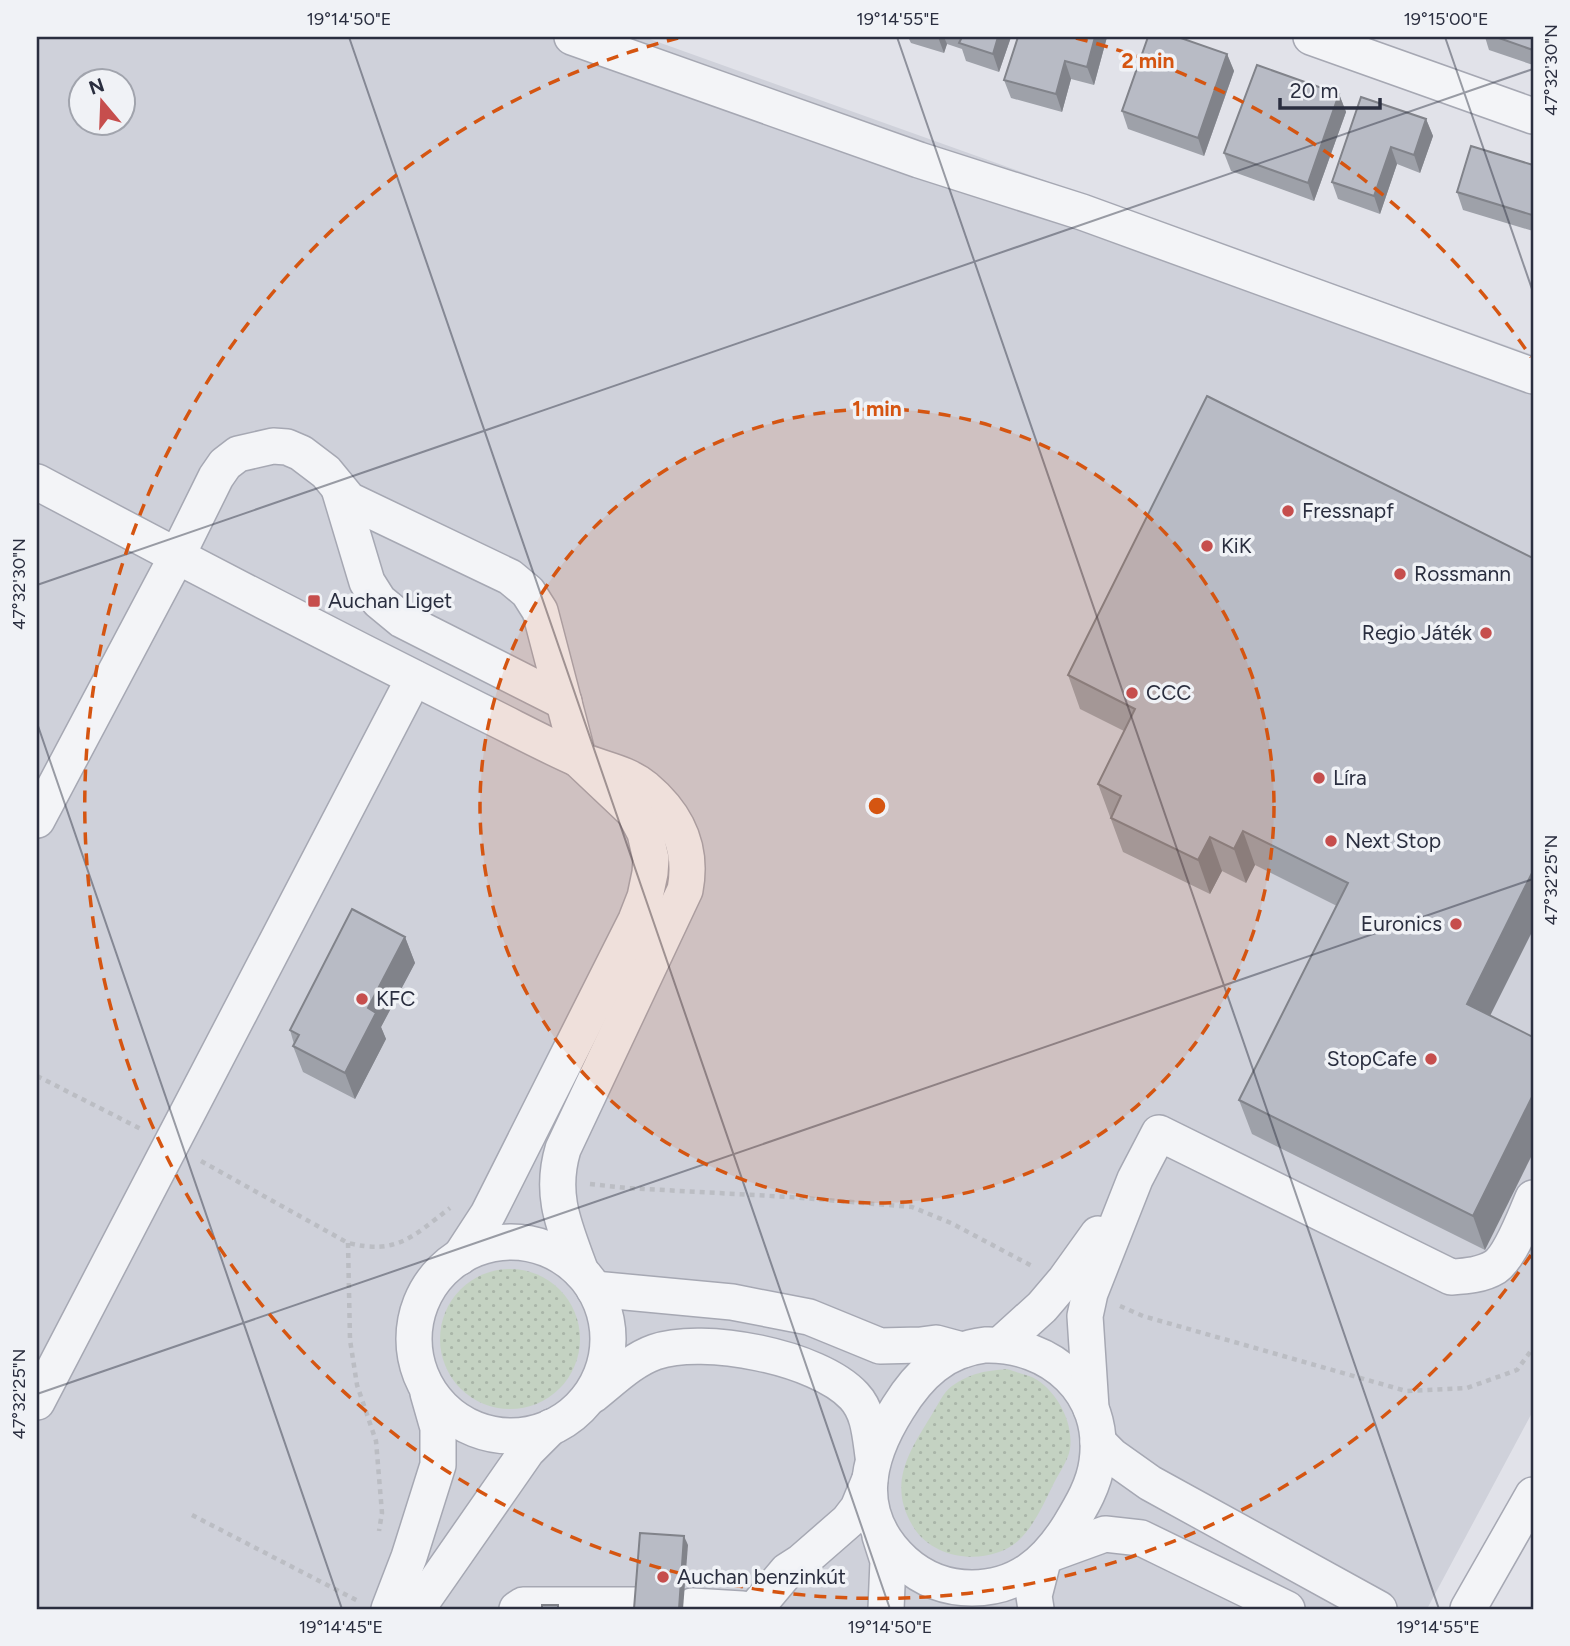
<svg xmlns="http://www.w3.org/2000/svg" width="1570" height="1646" font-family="Figtree,sans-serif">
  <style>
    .built { fill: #cfd1da; fill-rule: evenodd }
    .grass { fill: url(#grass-dots) }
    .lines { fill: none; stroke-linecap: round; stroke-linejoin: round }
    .minor-casing { stroke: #a6a8b3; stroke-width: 38 }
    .path { stroke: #bbbdc3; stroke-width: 4.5; stroke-dasharray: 5 5; stroke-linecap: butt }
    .minor { stroke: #f3f4f7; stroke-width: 35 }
    .wall { fill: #9ea1a9 }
    .shaded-wall { fill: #81838a }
    .building { fill: #b8bbc5; stroke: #81838a; stroke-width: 2 }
    .ticks { fill: none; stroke: #2a2e3f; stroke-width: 2; stroke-opacity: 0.45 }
    .ring { fill: none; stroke: #d55511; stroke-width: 3.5; stroke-dasharray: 12 9 }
    .poi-dot { fill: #c64e4d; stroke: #f0f2f6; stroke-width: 2.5 }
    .labels { text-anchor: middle; stroke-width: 7; stroke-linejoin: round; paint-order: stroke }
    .poi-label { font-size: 21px; fill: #2a2e3f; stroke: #f0f2f6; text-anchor: start }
    .centre { fill: #d55511; stroke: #f0f2f6; stroke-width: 3.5 }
    .ring-label { font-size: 21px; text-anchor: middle; font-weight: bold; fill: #d55511; stroke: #f0f2f6; stroke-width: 7; stroke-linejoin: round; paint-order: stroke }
    .neatline { fill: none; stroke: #2a2e3f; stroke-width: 2.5 }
    .ticks-label { font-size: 18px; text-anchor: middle; fill: #2a2e3f }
  </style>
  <defs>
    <pattern id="grass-dots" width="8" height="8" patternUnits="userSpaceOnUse" patternTransform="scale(1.75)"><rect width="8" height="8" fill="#c4d2c2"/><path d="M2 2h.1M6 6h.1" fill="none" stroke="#a9b5a8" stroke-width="1.8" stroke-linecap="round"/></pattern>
  </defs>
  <rect width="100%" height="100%" fill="#e1e2e9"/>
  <!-- built -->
  <path class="built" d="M37 37H644L1533 355V1411L1427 1609H37ZM80 80H122V122H80Z"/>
  <!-- grass -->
  <g class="grass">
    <circle cx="510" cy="1339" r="70"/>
    <path d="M1007 1369C1015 1372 1024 1374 1032 1377 1056 1389 1074 1422 1070 1449 1068 1461 1057 1476 1052 1487 1042 1507 1034 1526 1018 1541 989 1566 935 1561 914 1528 887 1486 908 1453 931 1416 937 1407 943 1392 952 1386 971 1373 984 1371 1007 1369Z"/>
  </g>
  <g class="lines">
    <!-- minor casing -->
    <g class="minor-casing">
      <g id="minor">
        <path d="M572 37 919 160 1082 212 1533 376"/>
        <path d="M1311 37 1533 116"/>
        <path d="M37 482C183 560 330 636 478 710 511 726 544 744 578 759 600 769 626 772 645 788 677 815 693 848 685 890L563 1149C549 1196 565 1228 581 1272"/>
        <path d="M340 492 367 582 379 601 402 620 564 702"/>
        <path d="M37 820 177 556 216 477 225 464 238 454 273 446 287 447 301 453 326 472 349 500 510 577 528 592 540 611 579 760 634 812 645 833 651 859 650 873 645 897 636 920 488 1214 460 1257"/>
        <circle cx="511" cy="1339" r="97"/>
        <path d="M594 1289 732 1302 809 1317 880 1346 921 1345 936 1343 962 1350"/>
        <path d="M985 1345C1051 1343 1107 1392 1097 1462 1094 1485 1082 1505 1070 1525 1047 1562 1018 1588 972 1588 947 1588 923 1579 904 1562 853 1515 865 1460 898 1408 919 1374 944 1350 985 1345Z"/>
        <path d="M1000 1345 1042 1307 1065 1280 1098 1234"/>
        <path d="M593 1395C612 1380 632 1360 655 1352 703 1335 818 1357 854 1396 869 1412 870 1435 873 1456"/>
        <path d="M37 1402 414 678"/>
        <path d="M1091 1408 1085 1316 1090 1293 1135 1179 1159 1133 1451 1277C1466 1276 1482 1275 1495 1267 1511 1256 1525 1216 1533 1198"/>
        <path d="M1098 1442 1112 1456 1150 1483 1379 1609"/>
        <path d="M880 1536 888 1561 886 1609"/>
        <path d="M1050 1554 1105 1534 1141 1538 1287 1609"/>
        <path d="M692 1606 742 1609"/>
        <path d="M389 1609 409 1557 438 1465V1428L428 1393"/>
        <path d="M417 1609 527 1451 551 1427"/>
        <path d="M517 1609 523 1605H642"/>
        <path d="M755 1609 787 1571 801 1562 848 1521 858 1508 870 1479"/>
        <path d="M1036 1609 1034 1596 1043 1561"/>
        <path d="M1468 1609 1533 1495"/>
      </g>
    </g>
    <!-- path -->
    <g class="path">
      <path d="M37 1076 141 1129"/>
      <path d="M201 1161 348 1243C397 1255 412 1237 450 1208"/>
      <path d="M590 1184 627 1188 790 1197 912 1207 951 1223 1032 1266"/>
      <path d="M348 1243 350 1340 357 1385 376 1441 382 1513 379 1531"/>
      <path d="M1120 1306 1143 1316 1406 1391 1467 1388 1517 1370 1533 1348"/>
      <path d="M192 1515 358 1601"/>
    </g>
    <!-- minor -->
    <use href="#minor" class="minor"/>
  </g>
  <!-- wall -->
  <g class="wall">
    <path d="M908 37H1011L999 72 966 61 962 49 947 44 944 53 911 43Z"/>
    <path d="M1018 37H1107L1094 85 1071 79 1062 112 1011 98 1004 80Z"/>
    <path d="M1485 37H1533V65L1489 50Z"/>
    <path d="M1227 54 1234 71 1204 156 1128 129 1122 111Z"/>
    <path d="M1339 94 1346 112 1314 201 1231 171 1224 153Z"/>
    <path d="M1426 119 1433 136 1420 173 1397 164 1380 214 1338 199 1332 182Z"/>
    <path d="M1533 165V231L1463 210 1457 192Z"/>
    <path d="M1207 396 1491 1016 1485 1250 1252 1134 1239 1100 1337 906 1255 865 1246 883 1222 871 1210 894 1123 852 1098 784 1124 731 1080 709 1068 675Z"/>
    <path d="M405 937 415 963 381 1027 386 1039 355 1099 303 1072 293 1046 294 1044 290 1030Z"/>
  </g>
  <!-- shaded-wall -->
  <g class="shaded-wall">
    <path d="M938 37H944L947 44 944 53Z"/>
    <path d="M998 37H1011L999 72 993 54Z"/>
    <path d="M1095 37H1107L1094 85 1087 67Z"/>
    <path d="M1227 54 1234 71 1204 156 1198 138Z"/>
    <path d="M1065 61 1071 79 1062 112 1056 94Z"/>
    <path d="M1339 94 1346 112 1314 201 1308 183Z"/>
    <path d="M1426 119 1433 136 1420 173 1414 155Z"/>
    <path d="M1391 147 1397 164 1380 214 1374 196Z"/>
    <path d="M1243 831 1255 865 1246 883 1234 849Z"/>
    <path d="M1210 837 1222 871 1210 894 1198 860Z"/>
    <path d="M1533 871V930L1479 1038 1467 1004Z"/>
    <path d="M405 937 415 963 381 1027 386 1039 355 1099 345 1073 368 1008Z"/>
    <path d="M1533 1095V1153L1485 1250 1473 1216Z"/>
    <path d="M684 1536 688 1545 683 1609H679Z"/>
  </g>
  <!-- building -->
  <g class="building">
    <path d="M962 37H998L993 54 959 43Z"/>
    <path d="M1018 37H1095L1087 67 1065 61 1056 94 1004 80Z"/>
    <path d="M1148 37H1178L1227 54 1198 138 1122 111Z"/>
    <path d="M1496 37H1533V50Z"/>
    <path d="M1257 65 1339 94 1308 183 1224 153Z"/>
    <path d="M1361 97 1426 119 1414 155 1391 147 1374 196 1332 182Z"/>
    <path d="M1471 146 1533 165 1532 215 1457 192Z"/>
    <path d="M1207 396 1533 558V871L1467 1004 1533 1037V1095L1473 1216 1239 1100 1348 883 1243 831 1234 849 1210 837 1198 860 1111 818 1121 796 1098 784 1135 709 1068 675Z"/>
    <path d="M352 909 405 937 368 1008 376 1013 345 1073 293 1046 299 1035 290 1030Z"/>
    <path d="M640 1533 684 1536 679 1609H634Z"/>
    <rect x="542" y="1605" width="16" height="4"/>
  </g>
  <!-- ticks -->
  <path class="ticks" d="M349 37 890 1609M897 37 1439 1609M1445 37 1533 292M37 585 1533 69M37 723 342 1609M37 1394 1533 879"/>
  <!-- distance rings -->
  <circle cx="877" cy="806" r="397" fill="#d55511" fill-opacity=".12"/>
  <g class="ring">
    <circle cx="877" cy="806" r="397"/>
    <path d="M1531 1255A793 793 0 1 1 678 38M1076 38A793 793 0 0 1 1531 357"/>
  </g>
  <!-- markers -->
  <g class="poi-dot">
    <circle cx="1288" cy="511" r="7"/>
    <circle cx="1207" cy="546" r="7"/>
    <circle cx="1400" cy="574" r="7"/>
    <rect x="307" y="594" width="14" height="14" rx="3.5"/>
    <circle cx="1486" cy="633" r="7"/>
    <circle cx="1132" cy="693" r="7"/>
    <circle cx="1319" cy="778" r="7"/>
    <circle cx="1331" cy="841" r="7"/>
    <circle cx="1456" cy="924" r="7"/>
    <circle cx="362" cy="999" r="7"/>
    <circle cx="1431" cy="1059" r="7"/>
    <circle cx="663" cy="1577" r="7"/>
  </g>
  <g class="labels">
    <!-- poi labels -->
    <g class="poi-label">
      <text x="1302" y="518">Fressnapf</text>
      <text x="1221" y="553">KiK</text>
      <text x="1414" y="581">Rossmann</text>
      <text x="328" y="608">Auchan Liget</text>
      <text x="1472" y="640" text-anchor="end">Regio Játék</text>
      <text x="1146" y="700">CCC</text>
      <text x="1333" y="785">Líra</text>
      <text x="1345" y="848">Next Stop</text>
      <text x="1442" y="931" text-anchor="end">Euronics</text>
      <text x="376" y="1006">KFC</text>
      <text x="1417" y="1066" text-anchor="end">StopCafe</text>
      <text x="677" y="1584">Auchan benzinkút</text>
    </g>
  </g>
  <circle cx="877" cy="806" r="10" class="centre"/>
  <g class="ring-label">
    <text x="1148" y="68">2 min</text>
    <text x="877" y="416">1 min</text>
  </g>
  <!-- border -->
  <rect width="1570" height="1646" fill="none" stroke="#f0f2f6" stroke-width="77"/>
  <!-- north arrow -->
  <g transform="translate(102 102) rotate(341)"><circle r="33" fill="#f0f2f6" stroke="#a1a4ad" stroke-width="2"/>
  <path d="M0-5L12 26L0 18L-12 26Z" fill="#c64e4d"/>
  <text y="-10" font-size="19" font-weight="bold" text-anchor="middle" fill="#2a2e3f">N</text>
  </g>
  <!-- scale -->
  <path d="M1280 98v10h100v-10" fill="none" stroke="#2a2e3f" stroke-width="3.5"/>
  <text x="1290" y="98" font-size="21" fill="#2a2e3f" stroke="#f0f2f6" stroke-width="5" paint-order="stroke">20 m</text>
  <rect x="38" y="38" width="1494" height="1570" class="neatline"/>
  <g class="ticks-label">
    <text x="349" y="25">19°14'50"E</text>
    <text x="898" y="25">19°14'55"E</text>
    <text x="1446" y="25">19°15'00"E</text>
    <text transform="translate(1551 70) rotate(-90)" y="6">47°32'30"N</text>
    <text transform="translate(19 584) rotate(-90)" y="6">47°32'30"N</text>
    <text transform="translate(1551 880) rotate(-90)" y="6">47°32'25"N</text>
    <text transform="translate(19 1394) rotate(-90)" y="6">47°32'25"N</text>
    <text x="341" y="1633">19°14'45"E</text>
    <text x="890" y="1633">19°14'50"E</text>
    <text x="1438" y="1633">19°14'55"E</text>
  </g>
</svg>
